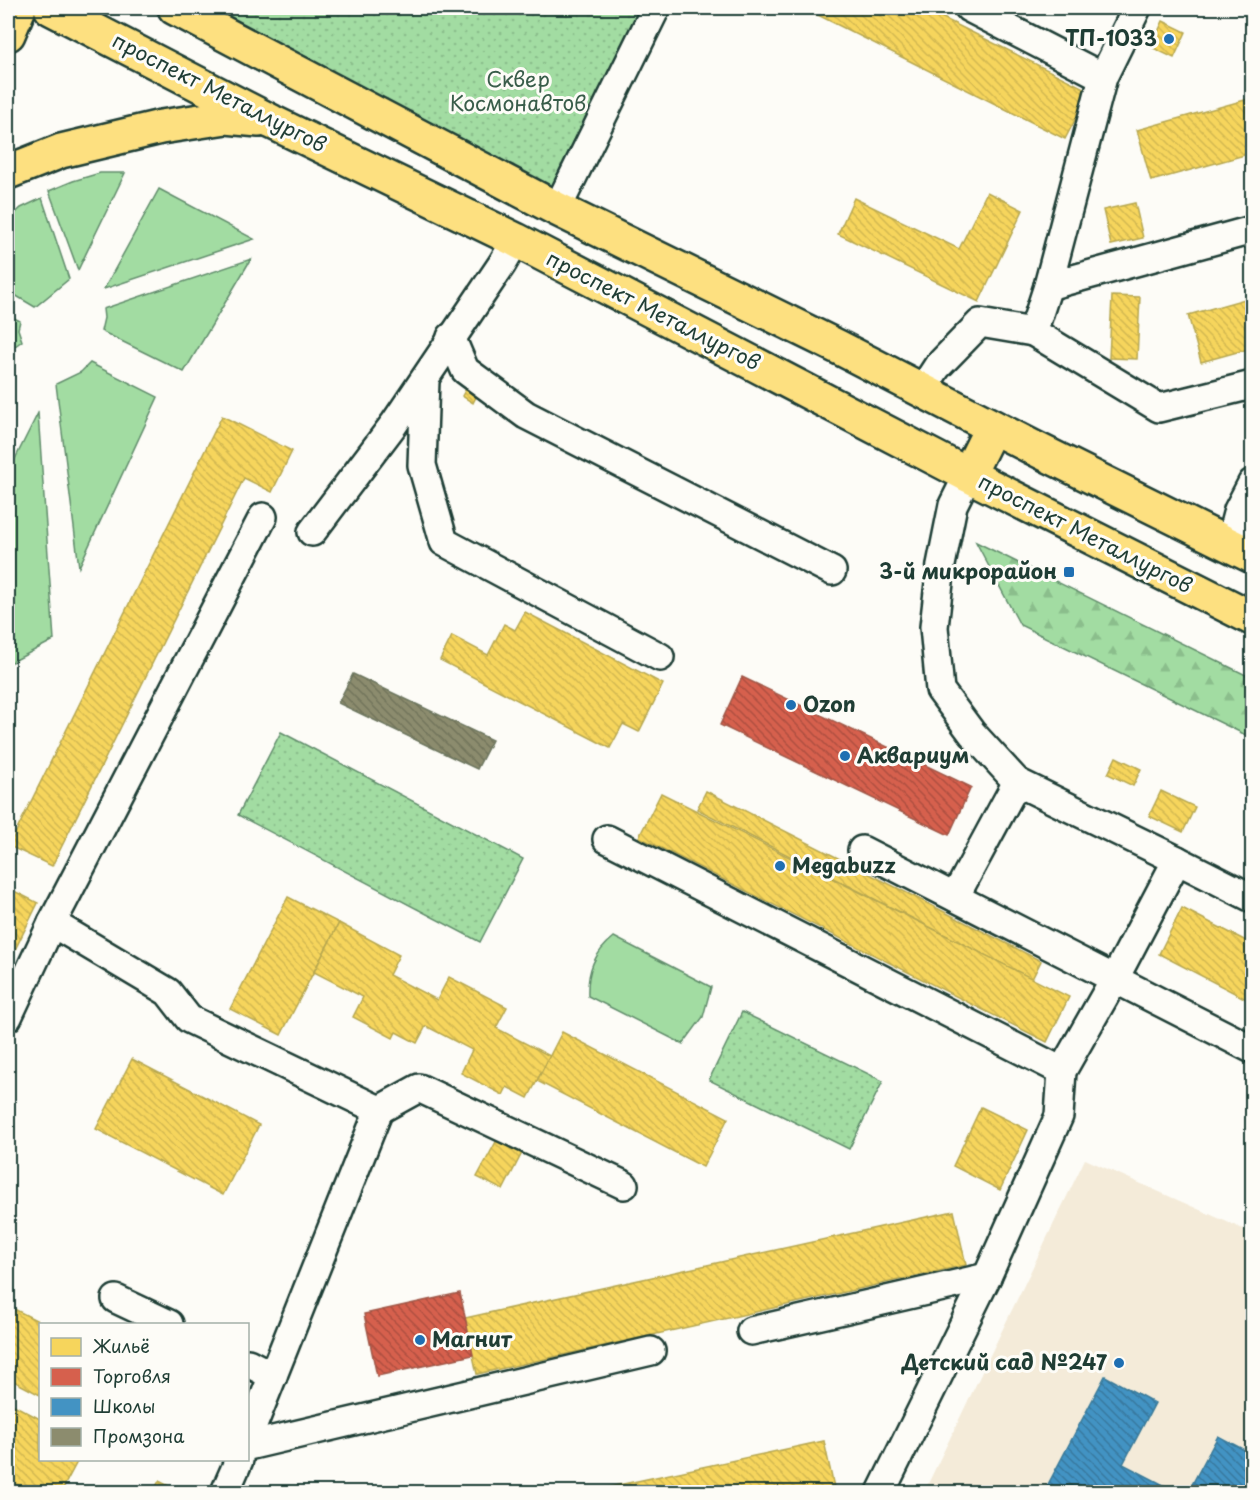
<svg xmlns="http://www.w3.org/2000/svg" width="1260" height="1500" font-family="'Playpen Sans',sans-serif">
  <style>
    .built { fill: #f4ebd9 }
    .green { fill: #a2dca2; stroke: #608c6b; stroke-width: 1.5 }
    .forest { fill: url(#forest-firs); stroke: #608c6b; stroke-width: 1.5 }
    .park { fill: url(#park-dots); stroke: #608c6b; stroke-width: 1.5 }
    .homes { fill: url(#homes-back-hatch); stroke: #b6a750; stroke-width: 1.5 }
    .shops { fill: url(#shops-back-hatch); stroke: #9f5646; stroke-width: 1.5 }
    .schools { fill: url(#schools-back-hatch); stroke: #387998; stroke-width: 1.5 }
    .industry { fill: url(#industry-back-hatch); stroke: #6b745d; stroke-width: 1.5 }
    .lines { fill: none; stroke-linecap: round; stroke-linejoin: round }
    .minor-casing { stroke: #1f3d34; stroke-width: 32 }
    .major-casing { stroke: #1f3d34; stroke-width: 38 }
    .minor { stroke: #fdfcf7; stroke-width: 27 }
    .major { stroke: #fde080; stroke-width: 33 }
    .poi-dot { fill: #1f6fb2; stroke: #fdfcf7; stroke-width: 2 }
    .labels { text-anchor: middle; stroke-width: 6; stroke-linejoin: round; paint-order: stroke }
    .poi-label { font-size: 21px; font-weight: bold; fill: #1f3d34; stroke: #fdfcf7; text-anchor: start }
    .park-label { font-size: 21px; fill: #395d4a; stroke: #fdfcf7 }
    .street-label { font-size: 21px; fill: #1f3d34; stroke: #fdfcf7 }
  </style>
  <defs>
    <pattern id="forest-firs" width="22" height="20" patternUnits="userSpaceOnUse" patternTransform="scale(1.5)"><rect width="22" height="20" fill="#a2dca2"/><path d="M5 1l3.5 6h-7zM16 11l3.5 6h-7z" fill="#8bbe8c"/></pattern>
    <pattern id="park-dots" width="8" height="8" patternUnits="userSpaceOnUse" patternTransform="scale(1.5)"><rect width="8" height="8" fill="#a2dca2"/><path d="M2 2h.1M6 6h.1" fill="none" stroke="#8bbe8c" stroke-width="1.8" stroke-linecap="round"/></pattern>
    <pattern id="homes-back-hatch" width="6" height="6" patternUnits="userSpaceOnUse" patternTransform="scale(1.5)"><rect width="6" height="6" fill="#f6d55c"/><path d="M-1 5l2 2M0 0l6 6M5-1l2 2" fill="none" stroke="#d2b851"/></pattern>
    <pattern id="shops-back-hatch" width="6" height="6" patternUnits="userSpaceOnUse" patternTransform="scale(1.5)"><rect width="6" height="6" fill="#d6604d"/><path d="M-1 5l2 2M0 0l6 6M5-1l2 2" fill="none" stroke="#ad5041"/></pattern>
    <pattern id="schools-back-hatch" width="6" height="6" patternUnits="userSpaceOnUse" patternTransform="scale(1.5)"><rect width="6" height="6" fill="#4393c3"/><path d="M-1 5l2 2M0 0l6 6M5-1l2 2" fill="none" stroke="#37799f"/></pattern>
    <pattern id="industry-back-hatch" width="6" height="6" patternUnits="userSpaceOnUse" patternTransform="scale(1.5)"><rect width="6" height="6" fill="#8c8c6e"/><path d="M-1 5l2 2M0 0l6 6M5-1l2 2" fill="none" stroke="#72745b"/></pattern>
  </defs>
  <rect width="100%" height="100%" fill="#fdfcf7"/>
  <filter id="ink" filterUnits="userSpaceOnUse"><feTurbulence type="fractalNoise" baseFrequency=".0167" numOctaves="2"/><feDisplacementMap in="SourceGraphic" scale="12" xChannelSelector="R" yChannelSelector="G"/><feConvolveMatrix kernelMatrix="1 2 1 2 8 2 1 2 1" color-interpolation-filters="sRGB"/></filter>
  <g filter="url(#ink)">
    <!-- built -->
    <path class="built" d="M1085 1159 1252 1233V1492H924Z"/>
    <!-- green -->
    <g class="green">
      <path d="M100 173H125L78 270 49 191 73 181Z"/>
      <path d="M159 189 254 239 104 289Z"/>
      <path d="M42 198 69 279 35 307 8 291V220L21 208Z"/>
      <path d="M251 259 184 372 101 331 104 318 103 309Z"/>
      <path d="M8 315 20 321 18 329 22 341 8 351Z"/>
      <path d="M90 363 158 397 79 567 56 384 81 372Z"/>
      <path d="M38 413 54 640 8 664V473Z"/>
      <path d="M614 937 711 987 703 1017 683 1044 588 996C587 971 594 953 614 937Z"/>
    </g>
    <!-- forest -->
    <path class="forest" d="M976 542 1252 678V738L1020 625Z"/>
    <!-- park -->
    <g class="park">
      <path d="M175 8H656L557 209Z"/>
      <path d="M281 732 523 859 480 942 238 815Z"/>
      <path d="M742 1012 883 1081 849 1149 709 1080Z"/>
    </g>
    <!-- homes -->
    <g class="homes">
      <path d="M807 8H923L1090 91 1065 139 806 9Z"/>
      <path d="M1163 21 1186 32 1174 58 1151 47Z"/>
      <path d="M1252 98V153L1151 181 1137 130Z"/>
      <path d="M987 192 1023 210 979 302 838 234 854 198 959 249Z"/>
      <path d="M1135 203 1143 238 1111 245 1103 210Z"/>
      <path d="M1112 296 1140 297 1137 359 1109 358Z"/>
      <path d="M1252 297V348L1201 362 1188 315Z"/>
      <path d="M468 385 479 391 473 403 462 396Z"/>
      <path d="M222 416 292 451 272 492 244 478 52 866 9 846Z"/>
      <path d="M525 612 663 684 639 732 623 724 610 748 440 660 452 636 488 655 504 624 515 630Z"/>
      <path d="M1116 757 1141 769 1133 786 1108 774Z"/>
      <path d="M706 791 1041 961 1032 979 697 809Z"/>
      <path d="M1161 791 1195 807 1183 832 1149 816Z"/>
      <path d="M661 793 1069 997 1047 1042 639 837Z"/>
      <path d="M8 888 38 903 8 964Z"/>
      <path d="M288 897 339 923 281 1035 230 1009Z"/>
      <path d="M1182 908 1252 944V1002L1159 954Z"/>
      <path d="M339 923 399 955 389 975 437 1000 449 977 507 1007 496 1028 550 1056 528 1098 507 1087 503 1095 461 1073 472 1050 426 1026 417 1043 396 1032 393 1038 353 1017 363 997 314 972Z"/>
      <path d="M562 1032 728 1118 703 1167 537 1081Z"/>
      <path d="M132 1059 259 1125 223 1195 96 1129Z"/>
      <path d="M981 1107 1028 1130 1000 1190 953 1166Z"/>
      <path d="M497 1140 522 1153 503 1190 477 1177Z"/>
      <path d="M954 1211 966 1265 477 1374 465 1318Z"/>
      <path d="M8 1306 44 1324H40V1395L8 1378Z"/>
      <path d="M8 1402 40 1419V1460H78L61 1492H8Z"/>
      <path d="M824 1441 835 1492H586Z"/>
      <path d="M159 1481 180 1492H153Z"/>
    </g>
    <!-- shops -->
    <g class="shops">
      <path d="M742 677 971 787 949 835 720 725Z"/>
      <path d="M460 1293 473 1355 377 1376 364 1314Z"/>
    </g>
    <!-- schools -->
    <g class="schools">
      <path d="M1105 1376 1155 1403 1123 1464 1177 1492H1044Z"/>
      <path d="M1218 1436 1252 1454V1492H1188Z"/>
    </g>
    <!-- industry -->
    <path class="industry" d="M353 674 492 740 477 769 338 703Z"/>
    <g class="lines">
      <!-- minor casing -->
      <g class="minor-casing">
        <g id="minor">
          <path d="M969 8 1103 77"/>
          <path d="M557 209 656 8"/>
          <path d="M1048 286 1252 230"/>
          <path d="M1033 332 1159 408 1252 385"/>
          <path d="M451 337 465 370 526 415 832 571"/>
          <path d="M425 380 422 465 444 542 660 657"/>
          <path d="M922 390 937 367 980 323 1033 332 1048 286 1103 77 1137 8"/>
          <path d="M968 475 953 505 941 565 934 627 940 690 972 733 1017 782 1177 860"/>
          <path d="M312 532 394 424 502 264 516 240"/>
          <path d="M1229 544 1238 510 1252 483"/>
          <path d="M607 839 1062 1071"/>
          <path d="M862 850 1252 1049"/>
          <path d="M955 897 1017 782"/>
          <path d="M52 923 168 992 189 1019 379 1110 419 1088 624 1185"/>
          <path d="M8 1017 52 923 263 517"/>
          <path d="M116 1299 169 1324"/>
          <path d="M751 1331 987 1277"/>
          <path d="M248 1363 273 1376"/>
          <path d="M248 1438 379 1110"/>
          <path d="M248 1446 651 1351"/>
          <path d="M225 1492 239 1460"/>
          <path d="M881 1492 987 1277 1059 1116 1062 1071 1115 978 1177 860 1252 898"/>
        </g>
      </g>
      <!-- major casing -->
      <g class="major-casing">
        <g id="major">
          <path d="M51 8 272 122 516 240 968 475 1252 618"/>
          <path d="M175 8 557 209 838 347 1032 447 1252 556"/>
          <path d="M8 34 19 8"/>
          <path d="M8 172 61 151 161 127 226 117 259 120"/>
          <path d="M968 475 992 427"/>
        </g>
      </g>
      <!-- minor -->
      <use href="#minor" class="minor"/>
      <!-- major -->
      <use href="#major" class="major"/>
    </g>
  </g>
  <!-- markers -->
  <g class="poi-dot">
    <circle cx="1169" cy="39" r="6"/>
    <rect x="1063" y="566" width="12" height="12" rx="3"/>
    <circle cx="791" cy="705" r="6"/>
    <circle cx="845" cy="756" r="6"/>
    <circle cx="780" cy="866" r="6"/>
    <circle cx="420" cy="1340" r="6"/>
    <circle cx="1119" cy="1363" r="6"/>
  </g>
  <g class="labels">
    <!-- poi labels -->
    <g class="poi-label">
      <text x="1157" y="46" text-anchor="end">ТП-1033</text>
      <text x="1057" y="579" text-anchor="end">3-й микрорайон</text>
      <text x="803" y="712">Ozon</text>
      <text x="857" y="763">Аквариум</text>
      <text x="792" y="873">Megabuzz</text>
      <text x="432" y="1347">Магнит</text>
      <text x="1107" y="1370" text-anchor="end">Детский сад №247</text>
    </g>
    <!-- park labels -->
    <g class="park-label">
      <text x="518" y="87">Сквер<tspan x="518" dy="24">Космонавтов</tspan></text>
    </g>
    <!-- street labels -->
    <g class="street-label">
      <text transform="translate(219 93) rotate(27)" y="7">проспект Металлургов</text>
      <text transform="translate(653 311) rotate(27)" y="7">проспект Металлургов</text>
      <text transform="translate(1085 534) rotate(27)" y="7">проспект Металлургов</text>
    </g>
  </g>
  <!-- margin -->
  <rect width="1260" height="1500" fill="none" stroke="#fdfcf7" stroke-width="30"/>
  <rect x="15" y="15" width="1230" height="1470" fill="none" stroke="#1f3d34" stroke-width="2" filter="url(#ink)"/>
  <!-- legend -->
  <rect x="39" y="1323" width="210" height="138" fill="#fdfcf7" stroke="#a4b0a9" stroke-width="1.5"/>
  <rect x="51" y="1338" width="30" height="18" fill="#f6d55c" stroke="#a4b0a9" stroke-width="1.5"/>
  <text x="93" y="1353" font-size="18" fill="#1f3d34">Жильё</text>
  <rect x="51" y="1368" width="30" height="18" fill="#d6604d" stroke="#a4b0a9" stroke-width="1.5"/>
  <text x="93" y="1383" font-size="18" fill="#1f3d34">Торговля</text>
  <rect x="51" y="1398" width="30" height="18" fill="#4393c3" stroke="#a4b0a9" stroke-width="1.5"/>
  <text x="93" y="1413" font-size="18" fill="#1f3d34">Школы</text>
  <rect x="51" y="1428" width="30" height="18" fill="#8c8c6e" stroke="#a4b0a9" stroke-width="1.5"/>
  <text x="93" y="1443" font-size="18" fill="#1f3d34">Промзона</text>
</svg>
